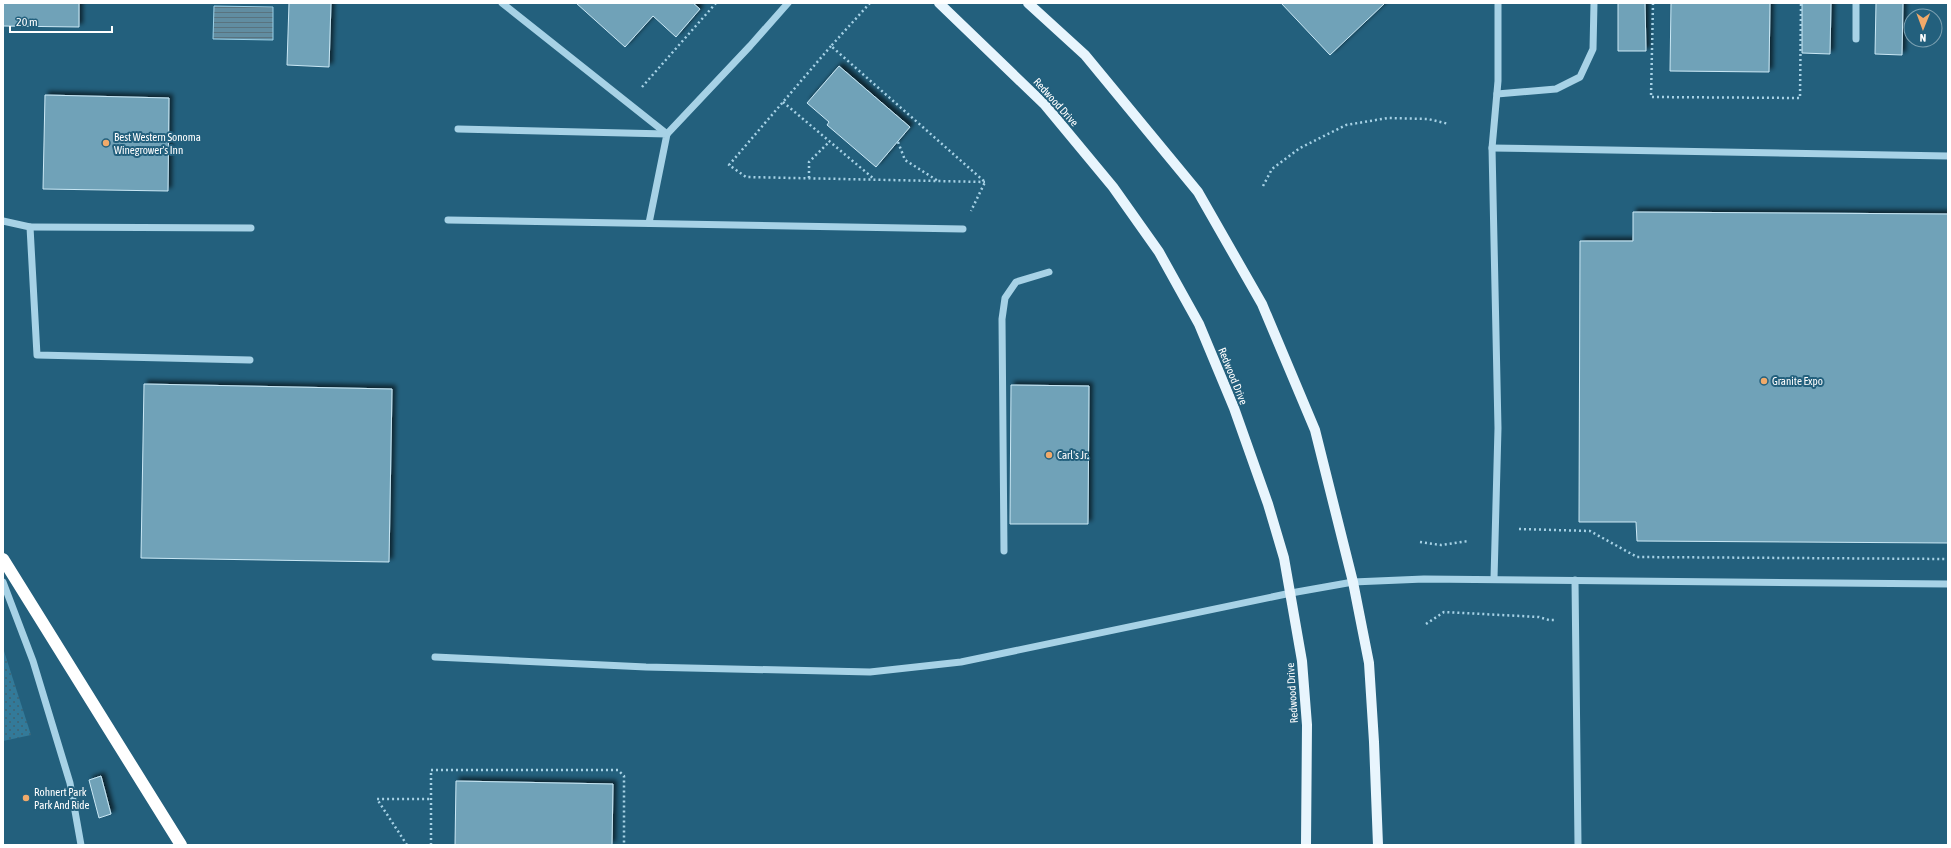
<svg xmlns="http://www.w3.org/2000/svg" width="1951" height="848" font-family="'Asap Condensed',sans-serif">
  <style>
    .grass { fill: url(#grass-dots) }
    .water { fill: url(#water-rules); stroke: #9bd0e7 }
    .building { fill: #70a2b8; stroke: #cae8f5; filter: url(#shadow) }
    .lines { fill: none; stroke-linecap: round; stroke-linejoin: round }
    .path { stroke: #a7d2e6; stroke-width: 2.5; stroke-dasharray: 2 3; stroke-linecap: butt }
    .minor { stroke: #a7d2e6; stroke-width: 7 }
    .major { stroke: #e8f5fd; stroke-width: 10 }
    .highway { stroke: #fff; stroke-width: 12 }
    .poi-dot { fill: #f1aa6a; stroke: #23607d; stroke-width: 1.5 }
    .labels { text-anchor: middle; stroke-width: 4; stroke-linejoin: round; paint-order: stroke }
    .street-label { font-size: 11px; fill: #fff; stroke: #23607d }
    .poi-label { font-size: 11px; fill: #fff; stroke: #23607d; text-anchor: start }
  </style>
  <defs>
    <pattern id="grass-dots" width="8" height="8" patternUnits="userSpaceOnUse"><rect width="8" height="8" fill="#337a99"/><path d="M2 2h.1M6 6h.1" fill="none" stroke="#406372" stroke-width="1.8" stroke-linecap="round"/></pattern>
    <pattern id="water-rules" width="6" height="5" patternUnits="userSpaceOnUse"><rect width="6" height="5" fill="#618da1"/><path d="M0 2.5h6" fill="none" stroke="#59737f"/></pattern>
    <filter id="shadow"><feDropShadow dx="3.5" dy="-3.5" stdDeviation="2" flood-color="#0009"/></filter>
  </defs>
  <rect width="100%" height="100%" fill="#23607d"/>
  <!-- grass -->
  <path class="grass" d="M3 648 31 735 3 741Z"/>
  <!-- water -->
  <path class="water" d="M214 6 273 7V40L213 39Z"/>
  <!-- building -->
  <g class="building">
    <path d="M3 3H79V27L3 26Z"/>
    <path d="M289 3H331L329 67 287 65Z"/>
    <path d="M576 3H693L700 9 676 37 653 16 625 47Z"/>
    <path d="M1281 3H1385L1330 55Z"/>
    <path d="M1618 3H1645L1646 51H1618Z"/>
    <path d="M1671 3H1770L1769 72 1670 71Z"/>
    <path d="M1802 3H1831L1830 54 1802 53Z"/>
    <path d="M1876 3H1903L1902 55 1875 54Z"/>
    <path d="M839 66 910 127 876 167 827 125 829 122 807 103Z"/>
    <path d="M45 95 169 98 168 191 43 189Z"/>
    <path d="M1633 212 1948 214V543L1637 541 1636 522H1579L1580 241H1633Z"/>
    <path d="M144 384 392 389 389 562 141 558Z"/>
    <path d="M1011 385 1089 386 1088 524H1010Z"/>
    <path d="M101 776 111 814 99 818 89 780Z"/>
    <path d="M456 781 613 784 612 845H455Z"/>
  </g>
  <g class="lines">
    <!-- path -->
    <g class="path">
      <path d="M870 3 831 46 985 182 971 211"/>
      <path d="M1653 3 1651 97 1800 98 1801 3"/>
      <path d="M831 46 729 165 746 177 985 182"/>
      <path d="M642 87 716 3"/>
      <path d="M783 102 874 179"/>
      <path d="M898 142 905 160 938 181"/>
      <path d="M809 178V162L829 142"/>
      <path d="M1263 186 1272 169 1300 148 1346 125 1388 118 1428 119 1449 124"/>
      <path d="M1519 529 1590 531 1637 557 1948 559"/>
      <path d="M1420 542 1441 545 1469 541"/>
      <path d="M1426 624 1444 612 1539 617 1549 620H1555"/>
      <path d="M407 845 377 799H431"/>
      <path d="M431 845V770H618L624 776V845"/>
    </g>
    <!-- minor -->
    <g class="minor">
      <path d="M502 3 667 134 750 46 788 3"/>
      <path d="M1856 39V3"/>
      <path d="M1497 94 1556 89 1580 77 1593 49 1594 3"/>
      <path d="M458 129 667 134 649 223"/>
      <path d="M1492 148 1948 156"/>
      <path d="M448 220 963 229"/>
      <path d="M3 221 30 227 37 355 250 360"/>
      <path d="M30 227 251 228"/>
      <path d="M1004 551 1002 319 1005 298 1016 282 1049 272"/>
      <path d="M1494 579 1498 428 1492 148 1498 81V3"/>
      <path d="M1575 580 1578 845"/>
      <path d="M3 582 33 661 70 783 81 845"/>
      <path d="M435 657 646 667 870 672 961 662 1291 593 1353 582 1424 579 1948 584"/>
    </g>
    <!-- major -->
    <g class="major">
      <path d="M939 3 1045 105 1113 187 1159 252 1199 324 1234 408 1268 504 1284 558 1302 661 1307 725 1306 845"/>
      <path d="M1028 3 1085 55 1198 192 1262 304 1315 430 1353 582 1369 663 1374 742 1378 845"/>
    </g>
    <!-- highway -->
    <path class="highway" d="M3 559 181 845"/>
  </g>
  <!-- markers -->
  <g class="poi-dot">
    <circle cx="106" cy="143" r="4"/>
    <circle cx="1764" cy="381" r="4"/>
    <circle cx="1049" cy="455" r="4"/>
    <circle cx="26" cy="798" r="4"/>
  </g>
  <g class="labels">
    <!-- street labels -->
    <g class="street-label">
      <text transform="translate(1056 102) rotate(48)" y="4">Redwood Drive</text>
      <text transform="translate(1233 376) rotate(68)" y="4">Redwood Drive</text>
      <text transform="translate(1292 693) rotate(-94)" y="4">Redwood Drive</text>
    </g>
    <!-- poi labels -->
    <g class="poi-label">
      <text x="114" y="141">Best Western Sonoma<tspan x="114" dy="13">Winegrower's Inn</tspan></text>
      <text x="1772" y="385">Granite Expo</text>
      <text x="1057" y="459">Carl's Jr.</text>
      <text x="34" y="796">Rohnert Park<tspan x="34" dy="13">Park And Ride</tspan></text>
    </g>
  </g>
  <!-- border -->
  <rect width="1951" height="848" fill="none" stroke="#ffffff" stroke-width="8"/>
  <!-- north arrow -->
  <g transform="translate(1923 28) rotate(181)"><circle r="19" fill="#23607d" stroke="#7ba0b1"/>
  <path d="M0-3L7 15L0 10L-7 15Z" fill="#f1aa6a"/>
  <text y="-6" font-size="11" font-weight="bold" text-anchor="middle" fill="#ffffff">N</text>
  </g>
  <!-- scale -->
  <path d="M10 26v6h102v-6" fill="none" stroke="#ffffff" stroke-width="2"/>
  <text x="16" y="26" font-size="12" fill="#ffffff" stroke="#23607d" stroke-width="3" paint-order="stroke">20 m</text>
</svg>
